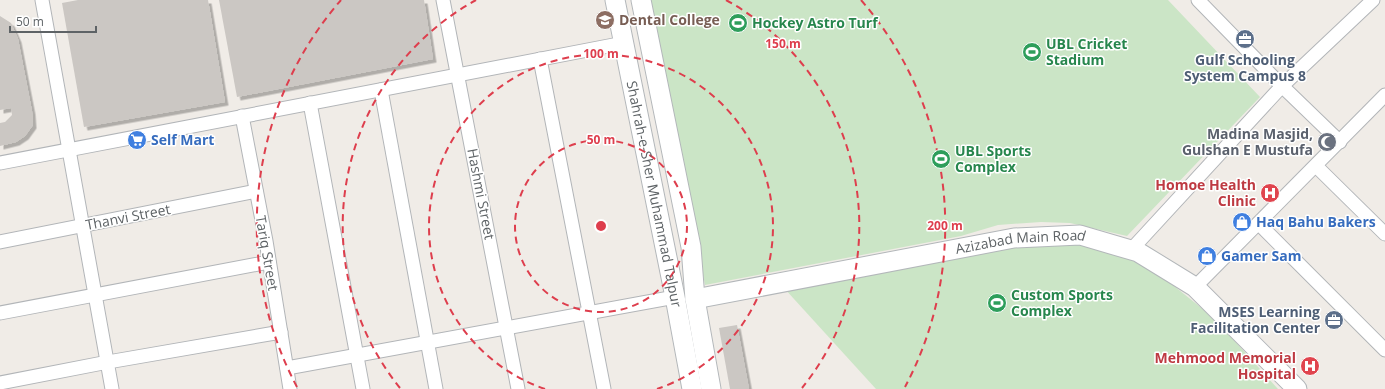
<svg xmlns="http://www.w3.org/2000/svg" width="1385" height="389" font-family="'Open Sans',sans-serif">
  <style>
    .green { fill: #cbe5c6 }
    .building { fill: #cbc7c3; filter: url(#shadow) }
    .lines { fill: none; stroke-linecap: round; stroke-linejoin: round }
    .street-casing { stroke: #b2b5b8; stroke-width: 15 }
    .secondary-casing { stroke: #b3b7ba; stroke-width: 21 }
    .street { stroke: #fff; stroke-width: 13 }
    .secondary { stroke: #fff; stroke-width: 19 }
    .ring { fill: none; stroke: #de3e4d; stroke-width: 2; stroke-dasharray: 7 5 }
    .labels { text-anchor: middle; stroke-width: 3; stroke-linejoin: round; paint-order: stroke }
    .education-label { font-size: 14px; font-weight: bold; fill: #785e54; stroke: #fff; text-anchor: start }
    .leisure-label { font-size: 14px; font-weight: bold; fill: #27864d; stroke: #fff; text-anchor: start }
    .service-label { font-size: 14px; font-weight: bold; fill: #4e5e75; stroke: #fff }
    .worship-label { font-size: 14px; font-weight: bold; fill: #5b616d; stroke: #fff; text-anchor: end }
    .shop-label { font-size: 14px; font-weight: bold; fill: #366cbe; stroke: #fff; text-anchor: start }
    .health-label { font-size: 14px; font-weight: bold; fill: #be3a42; stroke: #fff; text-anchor: end }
    .street-label { font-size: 14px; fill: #5e6366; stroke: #fff }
    .centre { fill: #de3e4d; stroke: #fff; stroke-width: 2 }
    .ring-label { font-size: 12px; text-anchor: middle; font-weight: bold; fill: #de3e4d; stroke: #fff; stroke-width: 3; stroke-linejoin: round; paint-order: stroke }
  </style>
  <defs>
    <filter id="shadow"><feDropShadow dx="3.5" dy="3.5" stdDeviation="0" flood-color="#0004"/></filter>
  </defs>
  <rect width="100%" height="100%" fill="#f0ece7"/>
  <!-- green -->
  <g class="green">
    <path d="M650 0H1168L1260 97 1127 236 1070 223 1041 222 998 225 961 236 705 285Z"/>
    <path d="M1048 241 1113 247 1159 274 1214 318 1278 389H876L784 288Z"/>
  </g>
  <!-- building -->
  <g class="building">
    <path d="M78 0H208L225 102 84 127 62 3Z"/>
    <path d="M219 0H424L433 59 237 97Z"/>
    <path d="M0 16 11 23 18 39 32 111 33 125 25 136 16 142 0 146V123L5 122 12 115 11 108 0 110Z"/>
    <path d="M737 325 749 389H730L719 328Z"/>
  </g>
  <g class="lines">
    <!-- street casing -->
    <g class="street-casing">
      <g id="street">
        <path d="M42 0 112 389"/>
        <path d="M443 0 518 389"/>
        <path d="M1198 0 1282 86 1340 142"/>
        <path d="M540 59 604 389"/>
        <path d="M381 90 436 389"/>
        <path d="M310 103 363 389"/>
        <path d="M242 116 266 241 290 389"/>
        <path d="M0 163 624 43"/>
        <path d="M1316 166 1385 234"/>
        <path d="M1259 224 1385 350"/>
        <path d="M0 242 256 191"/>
        <path d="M1131 250 1282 86 1373 0"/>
        <path d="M1195 287 1385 95"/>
        <path d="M0 313 269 262"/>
        <path d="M287 368 675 297"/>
        <path d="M0 383 108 362 281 332"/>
      </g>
    </g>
    <!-- secondary casing -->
    <g class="secondary-casing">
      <g id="secondary">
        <path id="s1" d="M615 0 675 297 692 389"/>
        <path d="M641 0 691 247 695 299 711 389"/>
        <path id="s2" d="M695 299 1014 238 1080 235 1138 252 1195 287 1297 389"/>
      </g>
    </g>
    <!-- street -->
    <use href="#street" class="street"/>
    <!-- secondary -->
    <use href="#secondary" class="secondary"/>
  </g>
  <!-- distance rings -->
  <g class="ring">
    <circle cx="601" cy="226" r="86"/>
    <path d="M545 389A172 172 0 1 1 657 389"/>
    <path d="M400 388A258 258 0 0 1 476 0M726 0A258 258 0 0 1 802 388"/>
    <path d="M297 387A344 344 0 0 1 341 0M861 0A344 344 0 0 1 905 387"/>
  </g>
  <!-- icons -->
  <defs>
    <g id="university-disc" transform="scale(1)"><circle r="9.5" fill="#8d6e63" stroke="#fff"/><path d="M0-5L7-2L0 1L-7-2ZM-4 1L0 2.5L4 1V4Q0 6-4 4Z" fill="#fff"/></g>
    <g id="stadium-disc" transform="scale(1)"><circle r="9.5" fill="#2e9e5b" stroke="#fff"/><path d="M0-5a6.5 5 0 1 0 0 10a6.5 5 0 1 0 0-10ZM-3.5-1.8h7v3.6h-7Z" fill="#fff"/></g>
    <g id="office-disc" transform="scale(1)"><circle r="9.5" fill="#5c6f8a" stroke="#fff"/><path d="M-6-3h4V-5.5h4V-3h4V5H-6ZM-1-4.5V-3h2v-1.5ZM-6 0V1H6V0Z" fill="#fff"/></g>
    <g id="supermarket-disc" transform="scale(1)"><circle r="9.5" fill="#3f7fe0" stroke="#fff"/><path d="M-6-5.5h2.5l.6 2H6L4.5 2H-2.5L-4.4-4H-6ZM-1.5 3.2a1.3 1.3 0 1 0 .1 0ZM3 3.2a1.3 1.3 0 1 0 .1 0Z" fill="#fff"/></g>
    <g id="mosque-disc" transform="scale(1)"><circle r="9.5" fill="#6b7280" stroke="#fff"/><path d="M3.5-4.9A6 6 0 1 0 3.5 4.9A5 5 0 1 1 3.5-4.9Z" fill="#fff"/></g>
    <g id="hospital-disc" transform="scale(1)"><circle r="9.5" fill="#e0444e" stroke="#fff"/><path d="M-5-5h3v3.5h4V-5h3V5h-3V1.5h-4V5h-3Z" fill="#fff"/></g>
    <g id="shop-disc" transform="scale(1)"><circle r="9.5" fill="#3f7fe0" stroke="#fff"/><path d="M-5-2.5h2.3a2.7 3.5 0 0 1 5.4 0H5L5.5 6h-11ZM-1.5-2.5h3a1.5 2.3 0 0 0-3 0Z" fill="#fff"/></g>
  </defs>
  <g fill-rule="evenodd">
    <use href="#university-disc" x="605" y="20"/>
    <use href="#stadium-disc" x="738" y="23"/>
    <use href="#office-disc" x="1245" y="39"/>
    <use href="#stadium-disc" x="1032" y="52"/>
    <use href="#supermarket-disc" x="137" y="140"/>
    <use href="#mosque-disc" x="1327" y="142"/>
    <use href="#stadium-disc" x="941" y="159"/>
    <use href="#hospital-disc" x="1270" y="193"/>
    <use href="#shop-disc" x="1242" y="222"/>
    <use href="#shop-disc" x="1207" y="256"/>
    <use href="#stadium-disc" x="997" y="303"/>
    <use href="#office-disc" x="1334" y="320"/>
    <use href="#hospital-disc" x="1310" y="366"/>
  </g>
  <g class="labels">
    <!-- education labels -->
    <g class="education-label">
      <text x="619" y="25">Dental College</text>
    </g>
    <!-- leisure labels -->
    <g class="leisure-label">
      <text x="752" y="28">Hockey Astro Turf</text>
      <text x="1046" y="49">UBL Cricket<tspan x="1046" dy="16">Stadium</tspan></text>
      <text x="955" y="156">UBL Sports<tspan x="955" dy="16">Complex</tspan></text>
      <text x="1011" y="300">Custom Sports<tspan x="1011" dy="16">Complex</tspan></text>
    </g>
    <!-- service labels -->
    <g class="service-label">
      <text x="1245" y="65">Gulf Schooling<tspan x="1245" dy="16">System Campus 8</tspan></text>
      <text x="1320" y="317" text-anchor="end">MSES Learning<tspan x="1320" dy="16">Facilitation Center</tspan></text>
    </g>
    <!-- worship labels -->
    <g class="worship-label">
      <text x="1313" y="139">Madina Masjid,<tspan x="1313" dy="16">Gulshan E Mustufa</tspan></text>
    </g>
    <!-- shop labels -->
    <g class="shop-label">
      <text x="151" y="145">Self Mart</text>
      <text x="1256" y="227">Haq Bahu Bakers</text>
      <text x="1221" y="261">Gamer Sam</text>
    </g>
    <!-- health labels -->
    <g class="health-label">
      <text x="1256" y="190">Homoe Health<tspan x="1256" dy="16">Clinic</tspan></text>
      <text x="1296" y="363">Mehmood Memorial<tspan x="1296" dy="16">Hospital</tspan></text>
    </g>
    <!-- street labels -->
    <g class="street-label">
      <text transform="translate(481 194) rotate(79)" y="5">Hashmi Street</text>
      <text dy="5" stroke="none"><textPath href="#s1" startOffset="198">Shahrah-e-Sher Muhammad Talpur</textPath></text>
      <text transform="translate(128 217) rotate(-11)" y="5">Thanvi Street</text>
      <text dy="5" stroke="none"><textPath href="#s2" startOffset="331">Azizabad Main Road</textPath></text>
      <text transform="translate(267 253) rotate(80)" y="5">Tariq Street</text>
    </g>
  </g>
  <circle cx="601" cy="226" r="6" class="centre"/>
  <g class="ring-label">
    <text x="783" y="48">150 m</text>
    <text x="601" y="58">100 m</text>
    <text x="601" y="144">50 m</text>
    <text x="945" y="230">200 m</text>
  </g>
  <!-- scale -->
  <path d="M10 26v6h86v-6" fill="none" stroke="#5e6366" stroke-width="2"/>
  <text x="16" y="26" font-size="12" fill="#5e6366" stroke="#ffffff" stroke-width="3" paint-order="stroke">50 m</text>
</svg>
